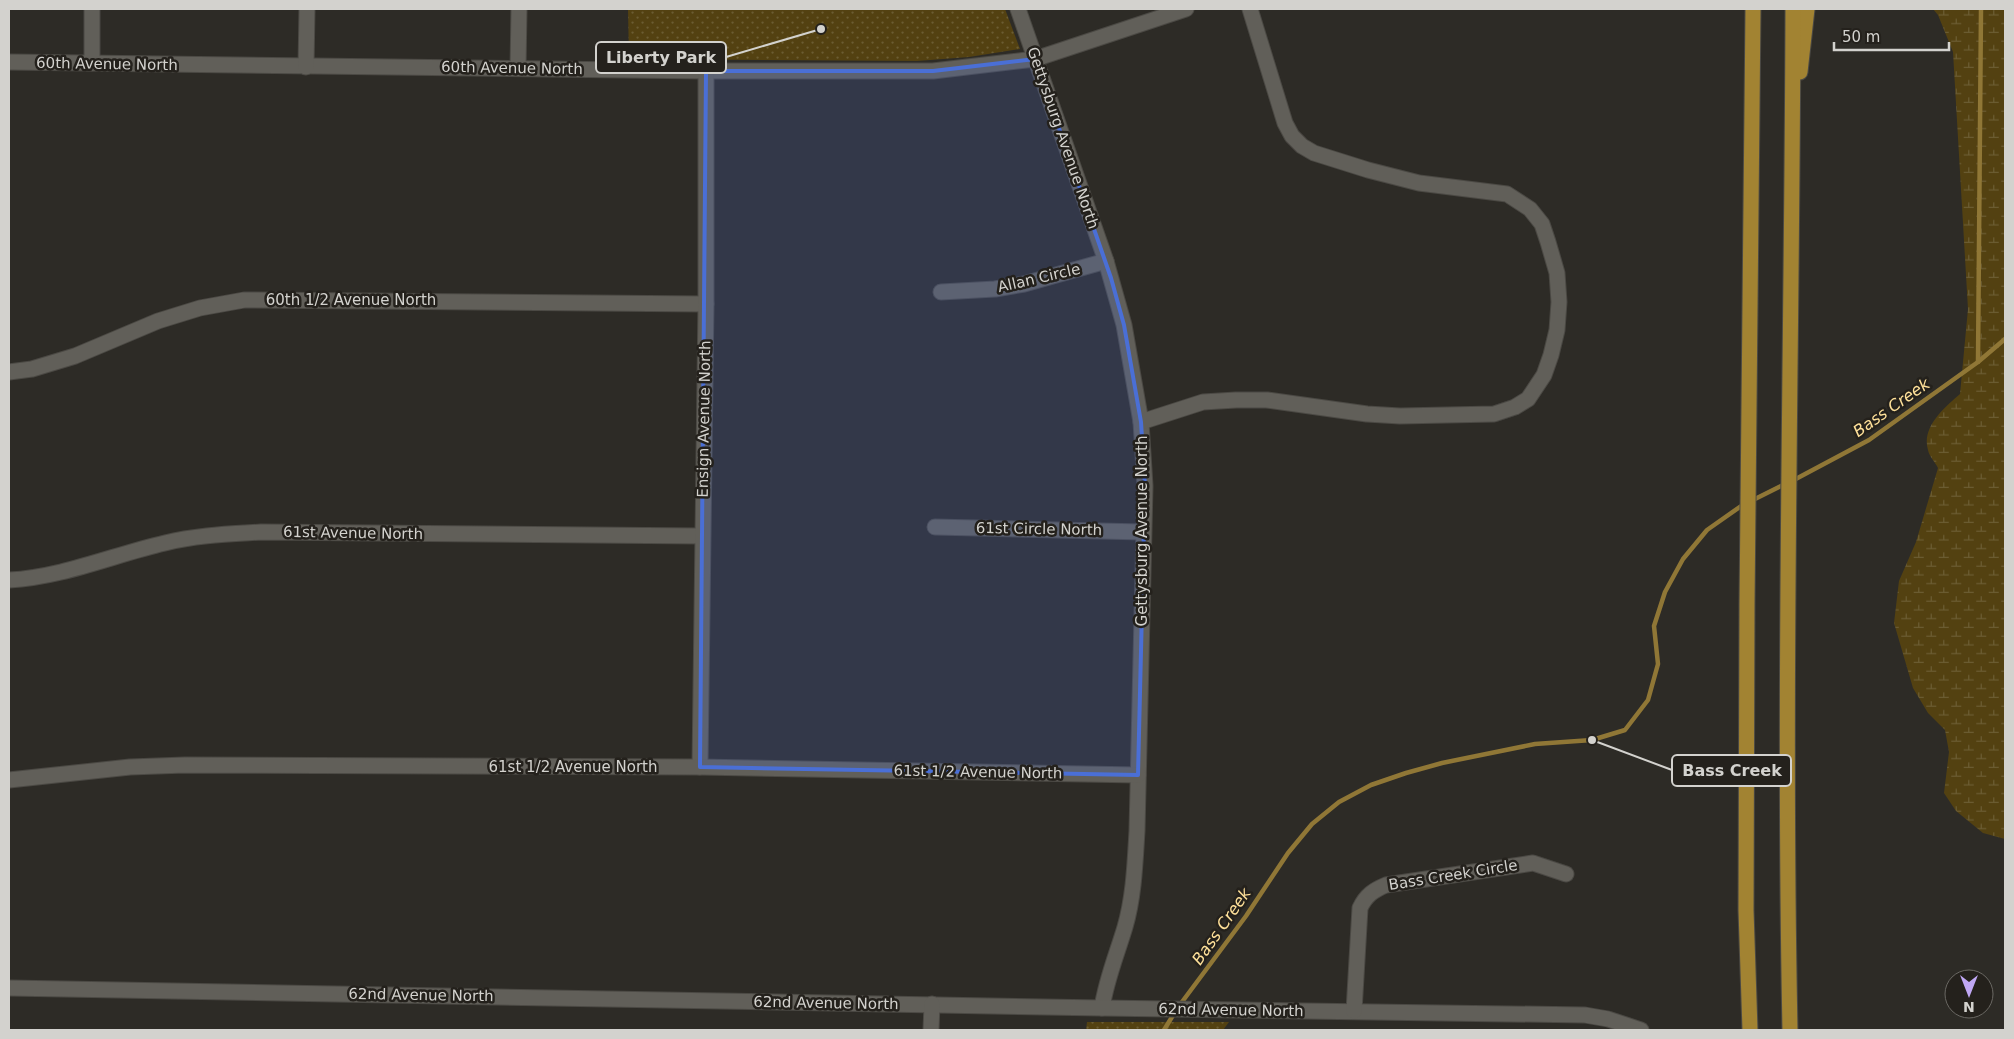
<svg xmlns="http://www.w3.org/2000/svg" width="2014" height="1039" font-family="'DejaVu Sans',sans-serif">
  <style>
    .wetland { fill: url(#wetland-marsh) }
    .park { fill: url(#park-dots) }
    .lines { fill: none; stroke-linecap: round; stroke-linejoin: round }
    .stream { stroke: #907736; stroke-width: 4.5 }
    .minor-casing { stroke: #4b4944; stroke-width: 17 }
    .highway-casing { stroke: #4b4944; stroke-width: 17 }
    .minor { stroke: #615f59; stroke-width: 15 }
    .highway { stroke: #a28332; stroke-width: 15 }
    .marked { fill: #4a6fd6; fill-opacity: 0.2; stroke: #4a6fd6; stroke-width: 4; stroke-linejoin: round }
    .labels { text-anchor: middle; stroke-width: 5; stroke-linejoin: round; paint-order: stroke }
    .street-label { font-size: 15px; fill: #d3d2ce; stroke: #24211c }
    .water-label { font-size: 16px; font-style: italic; fill: #ffe19a; stroke: #24211c }
    .leader { fill: none; stroke: #d3d2ce; stroke-width: 2 }
    .callout-dot { fill: #d3d2ce; stroke: #24211c; stroke-width: 2 }
    .callout { fill: #24211c; stroke: #d3d2ce; stroke-width: 2 }
    .callout-label { font-size: 16px; text-anchor: middle; font-weight: bold; fill: #d3d2ce }
  </style>
  <defs>
    <pattern id="wetland-marsh" width="20" height="14" patternUnits="userSpaceOnUse" patternTransform="scale(1.25)"><rect width="20" height="14" fill="#534111"/><path d="M1 5h8M5 5V1M11 12h8M15 12V8" fill="none" stroke="#6b5c32"/></pattern>
    <pattern id="park-dots" width="8" height="8" patternUnits="userSpaceOnUse" patternTransform="scale(1.25)"><rect width="8" height="8" fill="#534111"/><path d="M2 2h.1M6 6h.1" fill="none" stroke="#6b5c32" stroke-width="1.8" stroke-linecap="round"/></pattern>
  </defs>
  <rect width="100%" height="100%" fill="#2d2b26"/>
  <!-- wetland -->
  <path class="wetland" d="M1933 9H2005V839L1983 833 1956 811 1944 793 1949 752 1945 730 1928 713 1913 688 1894 623 1899 581 1916 542 1938 468C1935 462 1929 456 1928 450 1921 427 1945 407 1960 394L1968 309 1953 52 1938 15Z"/>
  <!-- park -->
  <g class="park">
    <path d="M628 9H1005L1020 49 969 57 917 61 629 59Z"/>
    <path d="M1087 1022H1229L1223 1030H1086Z"/>
  </g>
  <g class="lines">
    <!-- stream -->
    <g class="stream">
      <path d="M1978 362 1981 9"/>
      <path d="M1792 481 1869 440 1978 362 2005 339"/>
      <path d="M1751 501 1785 484"/>
      <path d="M1179 1006 1246 916 1288 853 1312 824 1339 802 1371 785 1406 773 1442 763 1535 744 1592 740 1625 730 1648 700 1658 664 1654 626 1665 592 1683 559 1707 530 1744 504"/>
      <path d="M1164 1030 1175 1012"/>
    </g>
    <!-- minor casing -->
    <g class="minor-casing">
      <g id="minor">
        <path d="M1018 9 1106 261 1124 325 1141 422 1145 486 1137 831C1135 863 1134 896 1125 927 1117 954 1106 980 1102 1008"/>
        <path d="M9 62 706 71H933L1035 59 1186 9"/>
        <path d="M92 63V9"/>
        <path d="M306 67 307 9"/>
        <path d="M518 68 519 9"/>
        <path d="M941 292 995 289 1024 284 1106 261"/>
        <path d="M9 372 32 369 75 356 158 321 200 308 244 300 706 304"/>
        <path d="M1141 422 1203 402 1236 400H1267L1367 414 1400 416 1494 414 1515 407 1528 399 1544 375 1551 355 1557 330 1559 302 1557 273 1548 242 1542 224 1530 209 1507 194 1419 183 1368 170 1314 153 1302 146 1292 136 1285 123 1250 9"/>
        <path d="M935 527 1143 532"/>
        <path d="M9 580C63 577 113 555 165 543 197 535 229 534 261 532L702 536"/>
        <path d="M700 767 706 304V71"/>
        <path d="M9 780 130 767 185 765 700 767 1138 775"/>
        <path d="M9 988 1102 1008 1585 1015 1608 1019 1641 1030"/>
        <path d="M1354 1011 1360 908C1366 895 1374 890 1386 885L1533 863 1566 874"/>
        <path d="M931 1030 932 1004"/>
      </g>
    </g>
    <!-- highway casing -->
    <g class="highway-casing">
      <g id="highway">
        <path d="M1800 72 1807 9"/>
        <path d="M1750 1030 1746 910 1747 605 1753 9"/>
        <path d="M1790 1030C1783 690 1792 349 1793 9"/>
      </g>
    </g>
    <!-- minor -->
    <use href="#minor" class="minor"/>
    <!-- highway -->
    <use href="#highway" class="highway"/>
  </g>
  <!-- marked area -->
  <path class="marked" d="M1035 59 1111 278 1124 325 1141 422 1145 486 1138 775 700 767 706 71H933Z"/>
  <g class="labels">
    <!-- street labels -->
    <g class="street-label">
      <text transform="translate(107 64) rotate(1)" y="5">60th Avenue North</text>
      <text transform="translate(512 68) rotate(1)" y="5">60th Avenue North</text>
      <text transform="translate(1063 138) rotate(71)" y="5">Gettysburg Avenue North</text>
      <text transform="translate(1039 278) rotate(-13)" y="5">Allan Circle</text>
      <text x="351" y="305">60th 1/2 Avenue North</text>
      <text transform="translate(704 419) rotate(-89)" y="5">Ensign Avenue North</text>
      <text transform="translate(1039 529) rotate(1)" y="5">61st Circle North</text>
      <text transform="translate(1142 531) rotate(-90)" y="5">Gettysburg Avenue North</text>
      <text transform="translate(353 533) rotate(1)" y="5">61st Avenue North</text>
      <text x="573" y="772">61st 1/2 Avenue North</text>
      <text transform="translate(978 772) rotate(1)" y="5">61st 1/2 Avenue North</text>
      <text transform="translate(1453 875) rotate(-9)" y="5">Bass Creek Circle</text>
      <text transform="translate(421 995) rotate(1)" y="5">62nd Avenue North</text>
      <text transform="translate(826 1003) rotate(1)" y="5">62nd Avenue North</text>
      <text transform="translate(1231 1010) rotate(1)" y="5">62nd Avenue North</text>
    </g>
    <!-- water labels -->
    <g class="water-label">
      <text transform="translate(1891 407) rotate(-35)" y="6">Bass Creek</text>
      <text transform="translate(1221 926) rotate(-55)" y="6">Bass Creek</text>
    </g>
  </g>
  <!-- callouts -->
  <path class="leader" d="M821 29L726 57M1592 740L1672 770"/>
  <g class="callout-dot">
    <circle cx="821" cy="29" r="5"/>
    <circle cx="1592" cy="740" r="5"/>
  </g>
  <g class="callout">
    <rect x="596" y="42" width="130" height="31" rx="5"/>
    <rect x="1672" y="755" width="119" height="31" rx="5"/>
  </g>
  <g class="callout-label">
    <text x="661" y="63">Liberty Park</text>
    <text x="1732" y="776">Bass Creek</text>
  </g>
  <!-- border -->
  <rect width="2014" height="1039" fill="none" stroke="#d3d2ce" stroke-width="20"/>
  <!-- north arrow -->
  <g transform="translate(1969 994) rotate(180)"><circle r="24" fill="#24211c" stroke="#6a6863"/>
  <path d="M0-4L9 19L0 12L-9 19Z" fill="#c0a8f4"/>
  <text y="-8" font-size="14" font-weight="bold" text-anchor="middle" fill="#d3d2ce">N</text>
  </g>
  <!-- scale -->
  <path d="M1834 42v8h115v-8" fill="none" stroke="#d3d2ce" stroke-width="2.5"/>
  <text x="1842" y="42" font-size="15" fill="#d3d2ce" stroke="#24211c" stroke-width="4" paint-order="stroke">50 m</text>
</svg>
